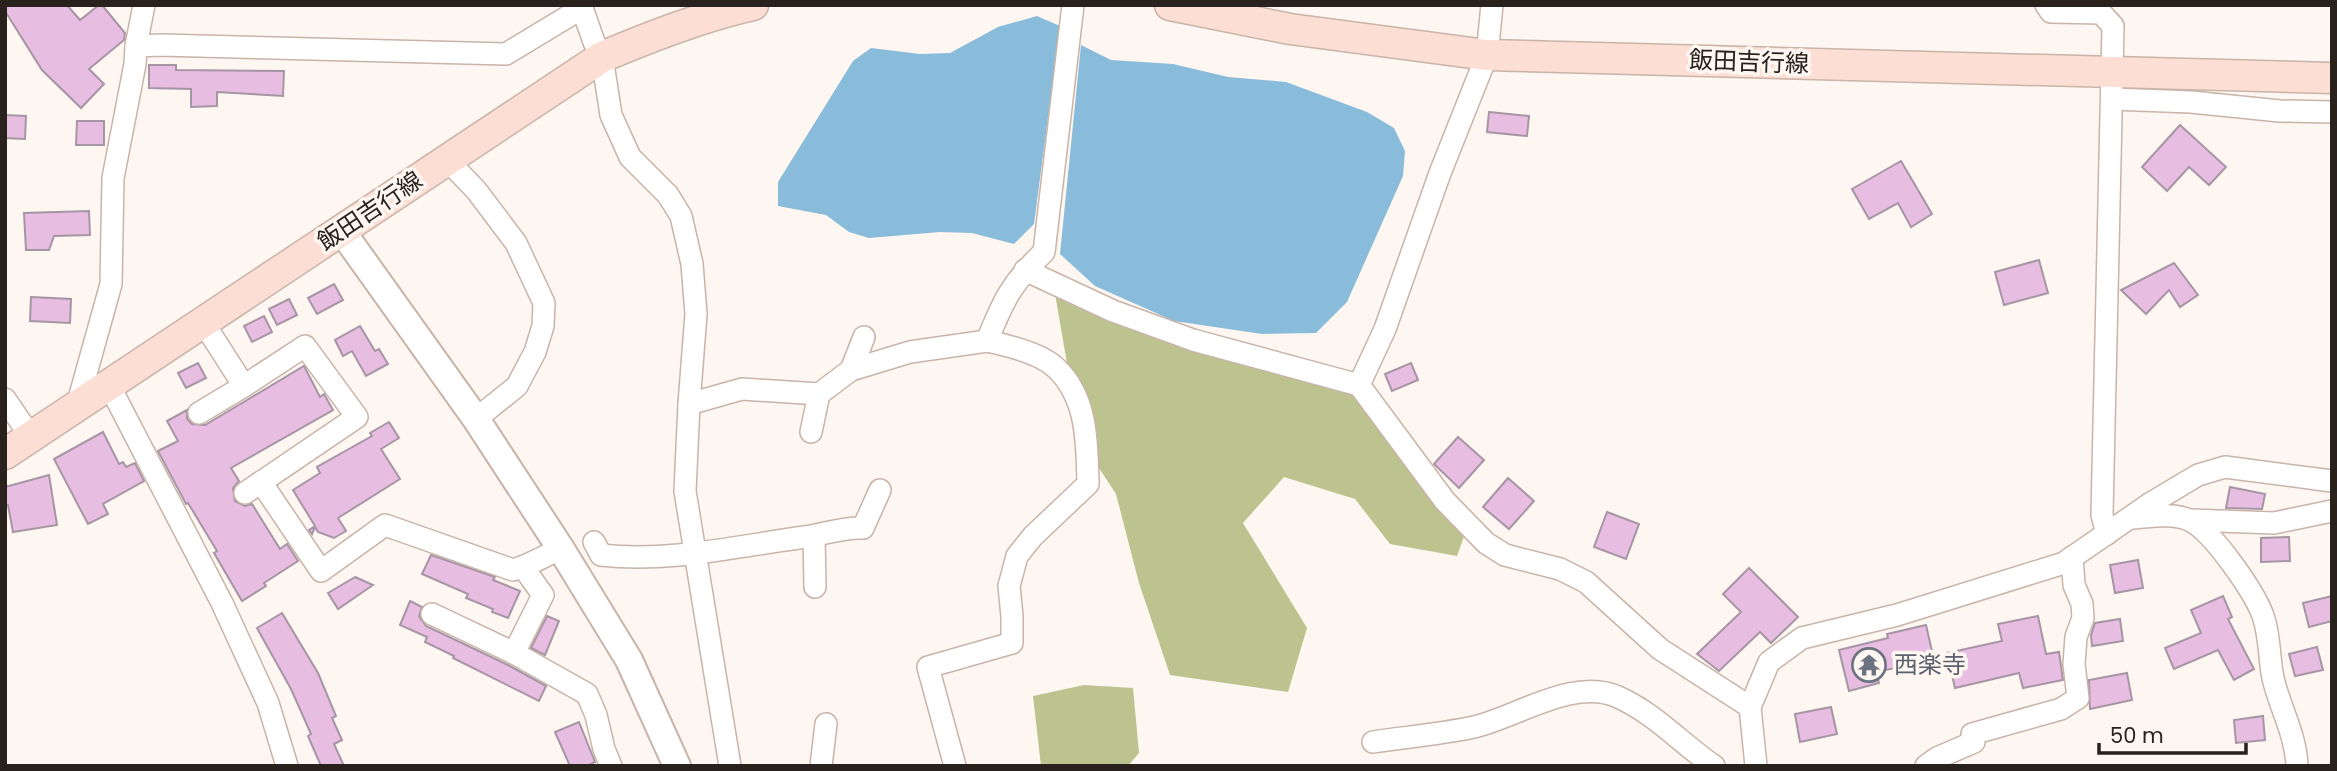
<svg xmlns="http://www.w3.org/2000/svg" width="2337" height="771" font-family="Poppins,'Noto Sans JP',sans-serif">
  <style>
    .forest { fill: #bdc38f }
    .water { fill: #89bbdb }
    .building { fill: #e8bde2; stroke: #a695a4; stroke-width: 2 }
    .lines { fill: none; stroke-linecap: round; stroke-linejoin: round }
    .minor-casing { stroke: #c8b4a8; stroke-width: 24 }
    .tertiary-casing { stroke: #c8b4a8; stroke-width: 30 }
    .secondary-casing { stroke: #c8b4a8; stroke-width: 33 }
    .minor { stroke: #fff; stroke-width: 21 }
    .tertiary { stroke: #fff; stroke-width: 26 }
    .secondary { stroke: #fcded4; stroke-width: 30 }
    .labels { text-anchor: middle; stroke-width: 7; stroke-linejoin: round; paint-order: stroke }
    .street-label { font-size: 24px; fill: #28211c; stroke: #fef6f1 }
    .worship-label { font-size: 24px; fill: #5b616d; stroke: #fef6f1; text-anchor: start }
  </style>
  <rect width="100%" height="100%" fill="#fef6f1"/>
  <!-- forest -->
  <g class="forest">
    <path d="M1053 282 1359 385 1468 525 1457 556 1390 544 1355 499 1284 477 1243 523 1307 628 1288 692 1170 675 1139 583 1116 494 1080 439Z"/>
    <path d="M1084 685 1133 688 1139 753 1128 766H1041L1033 696Z"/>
  </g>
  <!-- water -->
  <g class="water">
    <path d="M1037 16 1060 26 1034 224 1014 244 972 233 940 232 869 238 849 232 826 215 778 206V182L853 61 871 48 920 54 950 53 998 27Z"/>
    <path d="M1081 45 1111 60 1173 64 1228 77 1286 82 1367 112 1394 128 1405 151 1403 176 1347 302 1316 333 1262 334 1174 321 1095 286 1060 254Z"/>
  </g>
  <!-- building -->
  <g class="building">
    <path d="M5 5H67L80 20 99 5H102L125 33 124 40 89 69 104 84 81 108 42 70 5 11Z"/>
    <path d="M149 65H176V70L284 71 283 96 217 92V106L191 107V89L149 88Z"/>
    <path d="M1489 112 1529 116 1527 136 1487 132Z"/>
    <path d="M5 115 26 116 25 139 5 138Z"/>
    <path d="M77 121H104V145H76Z"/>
    <path d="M2180 125 2226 167 2209 185 2189 167 2167 191 2142 167Z"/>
    <path d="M1901 161 1932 214 1911 227 1898 203 1869 219 1852 189Z"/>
    <path d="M89 211 90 235 54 236 49 250H26L24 213Z"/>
    <path d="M2039 260 2048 293 2004 305 1995 272Z"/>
    <path d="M2174 263 2198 295 2180 307 2169 290 2146 314 2121 290Z"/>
    <path d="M334 284 343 300 317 314 308 298Z"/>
    <path d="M31 297 71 299 70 323 30 321Z"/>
    <path d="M289 299 297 315 277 325 269 309Z"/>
    <path d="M264 316 272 332 252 342 244 326Z"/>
    <path d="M360 326 375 351 379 349 388 364 366 376 352 351 343 356 335 340Z"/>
    <path d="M198 363 206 378 186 388 178 373Z"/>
    <path d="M1411 363 1418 380 1392 391 1385 374Z"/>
    <path d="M304 366 320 397 324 394 333 410 231 468 239 481 233 488 235 501 245 506 252 504 280 549 287 544 298 561 264 583 266 586 242 601 214 553 217 551 188 503 186 504 158 451 178 441 167 421 187 410V419L192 424 205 425Z"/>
    <path d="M389 422 399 438 381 449 400 479 338 518 346 531 334 538 318 532 315 527 312 534 309 530 315 526 293 490 320 473 317 467 372 436 370 433Z"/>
    <path d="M103 432 119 464 123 462 126 467 135 463 144 481 103 504 108 514 88 524 54 459Z"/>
    <path d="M1458 437 1484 460 1459 488 1434 464Z"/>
    <path d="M49 475 57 525 13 532 8 505H5V487Z"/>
    <path d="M1508 478 1534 501 1509 529 1483 507Z"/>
    <path d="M2230 487 2265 494 2262 509 2226 508Z"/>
    <path d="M1607 512 1639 524 1626 559 1594 547Z"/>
    <path d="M2289 537 2290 561 2261 562V538Z"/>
    <path d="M431 555 495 577 493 580 520 591 508 618 492 612 493 609 466 598 468 594 422 574Z"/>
    <path d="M2138 560 2143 588 2115 593 2110 565Z"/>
    <path d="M1749 568 1798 617 1771 643 1760 632 1719 671 1697 654 1741 612 1723 594Z"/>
    <path d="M355 577 373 585 338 609 328 593Z"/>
    <path d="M2223 596 2232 617 2228 619 2254 669 2234 680 2218 650 2174 669 2165 648 2201 633 2191 610Z"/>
    <path d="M2332 596V621L2309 627 2303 603Z"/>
    <path d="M410 601 422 607 419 616 426 626 508 665 546 686 539 701 453 658 454 656 425 642 427 637 400 625Z"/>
    <path d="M282 613 318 673 336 716 332 718 342 740 334 744 344 766H321L308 736 311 734 291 689 257 628Z"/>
    <path d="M547 616 559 621 545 655 531 648Z"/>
    <path d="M2038 616 2046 654 2059 652 2063 680 2023 688 2019 673 1955 688 1947 653 2002 641 1998 624Z"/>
    <path d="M2120 619 2123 641 2092 646 2091 635 2095 623Z"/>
    <path d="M1926 625 1934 660 1876 672 1879 683 1849 691 1839 650 1888 638 1887 634Z"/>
    <path d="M2317 647 2323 670 2295 676 2289 654Z"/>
    <path d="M2127 673 2132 700 2090 709 2089 680Z"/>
    <path d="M1831 707 1837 734 1800 742 1795 714Z"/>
    <path d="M2263 716 2265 740 2236 743 2234 720Z"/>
    <path d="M579 722 595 762 587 766H570L555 732Z"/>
  </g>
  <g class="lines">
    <!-- minor casing -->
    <g class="minor-casing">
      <g id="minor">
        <path d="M581 5 594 42 602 57 611 115 630 157 668 195 681 216 692 264 696 314 689 404 685 491 730 766"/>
        <path d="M2046 5 2051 12 2101 13 2113 26 2102 515 2107 534"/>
        <path d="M136 46 144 5"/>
        <path d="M2113 99 2191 102 2280 111 2332 112"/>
        <path d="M447 160 476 190 516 243 544 303 543 326 535 352 517 386 476 419"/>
        <path d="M1025 270 1113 311 1193 340 1359 385 1445 501 1486 543 1505 555 1560 569 1586 582 1660 649 1750 707"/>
        <path d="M203 322 244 386 305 346 357 417 245 493"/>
        <path d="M851 370 864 337"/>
        <path d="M109 385 222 603 268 703 287 766"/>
        <path d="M1359 385 1385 329 1440 173 1487 55 1492 5"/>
        <path d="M5 399 31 437"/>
        <path d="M689 404 742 389 819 394"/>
        <path d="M77 406 111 284 113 178 135 64 136 46 161 45 506 54 582 8"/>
        <path d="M199 413 244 386"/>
        <path d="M811 432 819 394 851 370 910 352 987 341C1003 301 1012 282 1044 252L1073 5"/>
        <path d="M261 482 321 571 385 525 513 570C531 565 545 555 561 549"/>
        <path d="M2132 518C2150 517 2174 512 2191 521 2213 532 2257 595 2264 619 2270 638 2269 659 2273 678 2280 708 2296 735 2297 766"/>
        <path d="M2191 520 2274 523 2332 511"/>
        <path d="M814 536 815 587"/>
        <path d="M594 542 601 555C668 563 738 546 805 537 825 534 843 527 863 528L880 490"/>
        <path d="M432 614 514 653 543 595 523 567"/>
        <path d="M514 653 587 694 596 715 604 749 611 766"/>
        <path d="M1373 742C1407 737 1441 734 1474 727 1517 717 1574 677 1618 697 1654 713 1682 744 1714 766"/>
        <path d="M821 766 826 724"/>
        <path d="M955 766 928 667 1012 643V616L1009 586 1017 556 1033 536 1088 484C1087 444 1088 398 1056 368 1042 354 1006 345 987 341"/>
        <path d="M1756 766 1750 707 1769 662 1802 638 1897 615 2064 563 2151 503 2198 475 2225 467 2332 481"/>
        <path d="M1926 766 1937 758 1974 742 1972 734 2061 709 2078 698 2074 664 2076 637 2083 618 2082 604 2074 585 2072 557"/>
      </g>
    </g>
    <!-- tertiary casing -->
    <g class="tertiary-casing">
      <path id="tertiary" d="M341 230 476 419 561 549 629 660 677 766"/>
    </g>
    <!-- secondary casing -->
    <g class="secondary-casing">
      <g id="secondary">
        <path d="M1170 5 1290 29 1487 55 2332 78"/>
        <path d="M5 454 602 57C652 36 701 17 753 5"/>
      </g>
    </g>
    <!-- minor -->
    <use href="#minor" class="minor"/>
    <!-- tertiary -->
    <use href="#tertiary" class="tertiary"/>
    <!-- secondary -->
    <use href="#secondary" class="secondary"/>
  </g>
  <!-- icons -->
  <defs>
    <g id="temple-ring" transform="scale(1.75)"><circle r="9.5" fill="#fef6f1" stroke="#6b7280" stroke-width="1.5"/><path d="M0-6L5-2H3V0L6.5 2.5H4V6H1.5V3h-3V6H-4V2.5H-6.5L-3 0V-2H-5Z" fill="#6b7280"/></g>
  </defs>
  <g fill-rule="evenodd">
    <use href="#temple-ring" x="1869" y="665"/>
  </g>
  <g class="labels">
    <!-- street labels -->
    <g class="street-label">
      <text transform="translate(1749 62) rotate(2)" y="8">飯田吉行線</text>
      <text transform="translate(370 211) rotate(-34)" y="8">飯田吉行線</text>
    </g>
    <!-- worship labels -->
    <g class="worship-label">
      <text x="1894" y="673">西楽寺</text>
    </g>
  </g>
  <!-- border -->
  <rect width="2337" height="771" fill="none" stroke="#28211c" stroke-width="14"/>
  <!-- scale -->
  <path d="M2099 743v10h147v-10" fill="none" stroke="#28211c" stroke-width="3.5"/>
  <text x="2110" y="743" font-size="21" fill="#28211c" stroke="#fef6f1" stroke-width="5" paint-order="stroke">50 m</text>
</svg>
